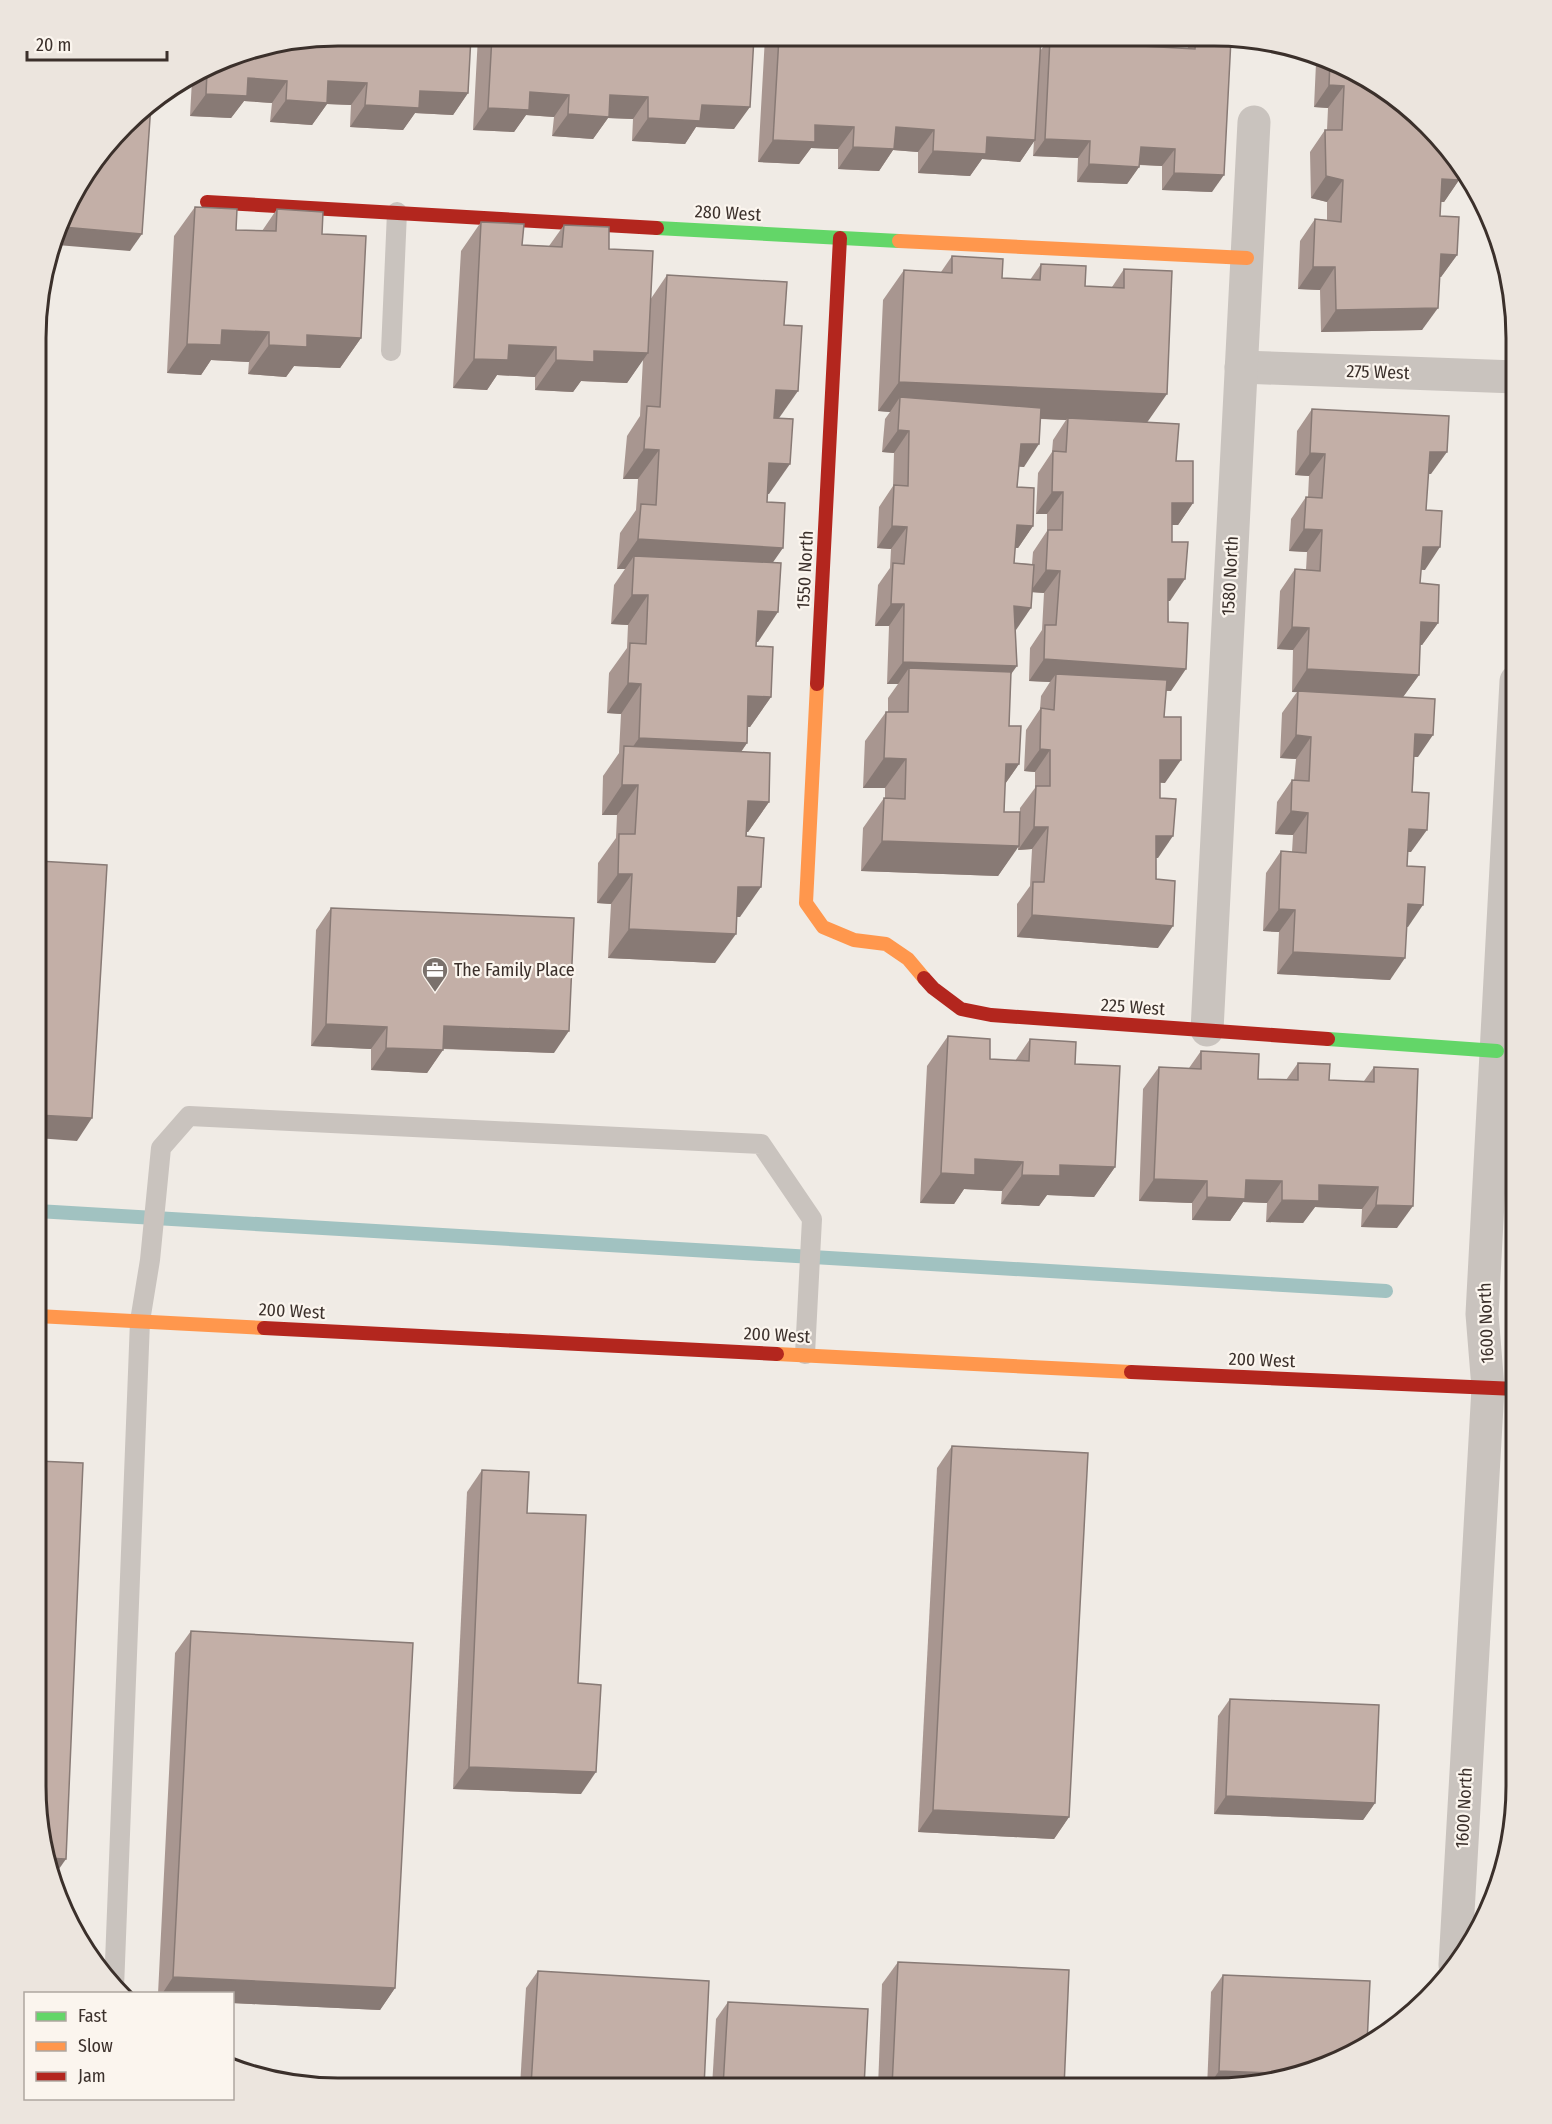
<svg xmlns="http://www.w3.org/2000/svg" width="1552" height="2124" font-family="'Fira Sans Condensed',sans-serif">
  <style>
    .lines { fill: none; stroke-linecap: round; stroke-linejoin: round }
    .stream { stroke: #a1c2c1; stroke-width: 14 }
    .lane { stroke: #c9c3be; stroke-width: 20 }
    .street { stroke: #c9c3be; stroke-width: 33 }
    .fast { stroke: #63d668; stroke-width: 14 }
    .slow { stroke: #ff974d; stroke-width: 14 }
    .jam { stroke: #b3261e; stroke-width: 14 }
    .wall { fill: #a89690; fill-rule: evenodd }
    .shaded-wall { fill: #887a75 }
    .building { fill: #c3afa7; stroke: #887a75; stroke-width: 1.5 }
    .labels { text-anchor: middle; stroke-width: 4.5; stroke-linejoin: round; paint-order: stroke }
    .street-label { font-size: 18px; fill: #3b302b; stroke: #fbf5ee }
    .poi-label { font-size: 18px; fill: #3b302b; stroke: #fbf5ee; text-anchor: start }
    .rim { fill: none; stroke: #3b302b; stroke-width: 3 }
  </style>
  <rect width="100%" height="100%" fill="#f0ebe5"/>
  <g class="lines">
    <!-- stream -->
    <path class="stream" d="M37 1211 1386 1291"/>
    <!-- lane -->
    <g class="lane">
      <path d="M391 351 397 212"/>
      <path d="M114 1988 140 1321 150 1260 161 1148 189 1116 761 1144 812 1219 805 1354"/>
    </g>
    <!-- street -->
    <g class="street">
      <path d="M1241 367 1516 377"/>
      <path d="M1207 1030 1254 122"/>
      <path d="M1455 1965 1488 1388 1482 1314 1516 681"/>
    </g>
    <!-- fast -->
    <g class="fast">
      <path d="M657 228 899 241"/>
      <path d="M1328 1039 1497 1051"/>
    </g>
    <!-- slow -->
    <g class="slow">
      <path d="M899 241 1247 258"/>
      <path d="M817 684 806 903 823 927 854 940 886 944 908 959 924 978"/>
      <path d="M37 1316 264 1328"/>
      <path d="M777 1354 1131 1372"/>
    </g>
    <!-- jam -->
    <g class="jam">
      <path d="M207 202 657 228"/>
      <path d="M817 684 840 238"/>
      <path d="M924 978 933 988 961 1009 991 1015 1328 1039"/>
      <path d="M264 1328 777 1354"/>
      <path d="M1131 1372 1516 1389"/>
    </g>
  </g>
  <!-- wall -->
  <g class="wall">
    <path d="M478 36 754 37 734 129 696 127 685 144 632 141 633 119 608 118 593 139 552 136 554 117 526 115 514 132 473 130Z"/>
    <path d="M765 37 1041 38 1040 51 1050 38H1143L1142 46 1187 49 1194 38 1231 39 1212 192 1162 190V166L1139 165V167L1127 184 1077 182 1078 158 1033 156 1034 141 1020 162 982 159 970 176 918 173V152L893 150 879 171 838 169V149L811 148 799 164 758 162Z"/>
    <path d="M241 52 468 93 453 115 415 113 403 130 350 127 351 105 327 104 312 125 270 122 272 103 244 101 231 118 190 116 192 80Z"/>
    <path d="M1321 57 1329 59 1397 98 1459 180 1444 202H1440V216L1457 255 1441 277H1439L1422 330 1321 332 1320 290 1298 289 1300 241 1315 219 1327 220V202L1311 198 1310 152 1325 130H1327L1328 108 1314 107 1316 63Z"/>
    <path d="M195 207 236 230 262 231 277 209 322 234 361 338 340 368 294 366 286 377 248 374 249 362 211 360 201 375 167 373 174 236Z"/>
    <path d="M481 222 522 245 549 246 564 225 609 249 650 300 667 275 779 418 769 494H767V502L773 563 756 646 771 697 750 727H747V743L741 752 769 802 748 832H747L740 917H737L715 963 608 958 611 904 597 903 598 863 616 838 617 815H602L603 776 619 753 621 714 607 713 609 673 627 648 628 625 611 624 614 585 625 569H617L620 533 636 510 638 479H623L627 436 640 416 643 359 627 383 581 381 573 392 535 390V377L497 375 487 390 453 388 461 251Z"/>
    <path d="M952 256 1002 278 1030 280 1041 264 1085 286 1112 287 1124 269 1147 422 1176 461 1193 503 1178 525H1172L1170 601H1168L1171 691H1166L1164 717 1165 783 1160 782 1158 858H1156L1158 948 1017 937V904L1030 886 1032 849 1018 850V846L998 876 861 871 863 828 884 798H885V788H863L865 741 886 712H888V698L898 684H887L889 626H875L878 585 890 568 891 549 877 548 879 507 893 486 894 453 882 452 885 419 890 412 878 411 883 300 904 270 941 272ZM1040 419 1066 420 1053 440 1052 452 1038 473 1036 514H1047V531L1033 552 1032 564 1014 563 1015 548H1018L1033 526 1017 487 1019 466 1024 467ZM1032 592 1044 593 1042 630 1030 648 1029 681 1050 682 1041 696 1040 709 1026 730 1024 771 1035 772V788L1020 808 1019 832 1004 812 1005 784 1019 764 1009 726 1011 675 1015 630Z"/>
    <path d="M1312 409 1431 474H1428L1426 510 1425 570 1421 569 1420 583 1438 623 1422 645H1420L1419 675 1403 697 1418 757H1414L1411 852H1408L1407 866 1408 927H1407L1390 980 1277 974 1279 932 1263 931 1266 873 1281 851 1292 852 1293 835 1275 834 1277 802 1292 780H1294L1296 759 1280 758 1282 713 1297 692H1292L1293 650 1277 649 1280 591 1295 569 1306 570 1307 552 1289 551 1291 519 1306 497H1308L1309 476 1295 475 1297 431Z"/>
    <path d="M331 908 554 1053 443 1049 427 1073 371 1070V1049L311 1046 316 930Z"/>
    <path d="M948 1036 990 1059 1015 1061 1030 1039 1075 1064 1115 1167 1094 1197 1047 1195 1039 1206 1001 1204 1002 1191 964 1189 954 1204 920 1203 927 1066Z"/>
    <path d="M1201 1051 1258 1079 1286 1080 1298 1063 1329 1080 1364 1081 1374 1067 1397 1228 1361 1227 1362 1209 1315 1207 1303 1223 1266 1222 1267 1203 1243 1202 1230 1221 1192 1220V1203L1139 1201 1143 1089 1159 1067 1189 1068Z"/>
    <path d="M952 1446 1069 1817 1054 1839 918 1832 937 1468Z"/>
    <path d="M482 1470 527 1513 578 1683 581 1794 453 1789 467 1492Z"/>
    <path d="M191 1631 395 1988 380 2010 232 2003V1994H158L175 1653Z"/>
    <path d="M1230 1699 1375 1803 1363 1820 1214 1814 1218 1716Z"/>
    <path d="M898 1962 1064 2088 878 2087 882 1984Z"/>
    <path d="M538 1971 704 2087 520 2086 526 1988Z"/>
    <path d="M1223 1975 1370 1981 1214 2088H1207L1211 1992Z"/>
    <path d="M728 2002 864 2087H712L716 2019Z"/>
  </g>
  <!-- shaded-wall -->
  <g class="shaded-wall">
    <path d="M248 78 287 81 272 103 244 101 231 118 190 116 206 94Z"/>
    <path d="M328 81 367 83 351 105 327 104 312 125 270 122 286 100Z"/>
    <path d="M1329 85 1344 86 1328 108 1314 107Z"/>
    <path d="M420 91 468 93 453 115 415 113 403 130 350 127 365 105Z"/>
    <path d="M530 92 569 95 554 117 526 115 514 132 473 130 488 108Z"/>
    <path d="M610 95 648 97 633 119 608 118 593 139 552 136 568 114Z"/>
    <path d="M702 105 750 107 734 129 696 127 685 144 632 141 648 118Z"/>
    <path d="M815 125 854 127 838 149 811 148 799 164 758 162 773 140Z"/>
    <path d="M896 127 934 130 918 152 893 150 879 171 838 169 853 147Z"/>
    <path d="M987 137 1035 140 1020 162 982 159 970 176 918 173 933 151Z"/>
    <path d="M1045 139 1090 141 1078 158 1033 156Z"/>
    <path d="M1141 147 1175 149 1162 166 1128 164Z"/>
    <path d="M1089 164 1139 167 1127 184 1077 182Z"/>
    <path d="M1174 173 1224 175 1212 192 1162 190Z"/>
    <path d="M1326 176 1343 180 1327 202 1311 198Z"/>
    <path d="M1442 179 1459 180 1444 202 1426 201Z"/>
    <path d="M63 227 142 234 130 251 57 245Z"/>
    <path d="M1441 254 1457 255 1441 277 1425 276Z"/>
    <path d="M1313 267H1335L1320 290 1298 289Z"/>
    <path d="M1438 308 1422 330 1321 332 1336 310Z"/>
    <path d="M222 330 269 332 249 362 211 360 201 375 167 373 187 344Z"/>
    <path d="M307 335 361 338 340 368 294 366 286 377 248 374 269 345Z"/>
    <path d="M509 345 556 347 535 377 497 375 487 390 453 388 474 359Z"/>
    <path d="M594 351 648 353 627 383 581 381 573 392 535 390 556 360Z"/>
    <path d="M899 382 1167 394 1146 424 1068 418 1066 420 899 412 900 397 890 412 878 411Z"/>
    <path d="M776 390 798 391 777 421 755 419Z"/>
    <path d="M898 430 909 431 894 453 882 452Z"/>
    <path d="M1021 444H1039L1024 467 1005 466Z"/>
    <path d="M644 449 659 450 638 479H623Z"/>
    <path d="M1430 452H1447L1431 474H1414Z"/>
    <path d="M1310 453 1325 454 1309 476 1295 475Z"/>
    <path d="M769 463 790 464 769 494 748 492Z"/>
    <path d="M1052 492H1063L1047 514H1036Z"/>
    <path d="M1172 503H1193L1178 525H1157Z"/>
    <path d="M1017 525 1033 526 1018 548 1002 547Z"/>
    <path d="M892 526 907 527 891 549 877 548Z"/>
    <path d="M1304 529 1322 530 1307 552 1289 551Z"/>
    <path d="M638 539 783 548 762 578 634 556 625 569H617Z"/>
    <path d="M1423 547H1440L1425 570 1407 569Z"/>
    <path d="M1046 570 1060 571 1044 593 1030 592Z"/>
    <path d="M1168 579H1185L1170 601H1153Z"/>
    <path d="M632 595H648L628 625 611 624Z"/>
    <path d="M891 604H904L889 626H875Z"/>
    <path d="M1014 606 1031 608 1016 630 999 628Z"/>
    <path d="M758 611 778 612 758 642 737 640Z"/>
    <path d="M1421 622 1438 623 1422 645 1406 644Z"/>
    <path d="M1292 627 1309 628 1293 650 1277 649Z"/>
    <path d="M1044 659 1186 669 1171 691 1056 683V674L1050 682 1029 681Z"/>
    <path d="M903 662 1017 666 1001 688 909 668 898 684H887Z"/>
    <path d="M1307 669 1419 675 1403 697 1292 692Z"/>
    <path d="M628 683 641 684 621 714 607 713Z"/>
    <path d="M748 696 771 697 750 727 727 726Z"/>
    <path d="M1415 734 1433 735 1418 757 1400 756Z"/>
    <path d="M1296 735 1311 737 1296 759 1280 758Z"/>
    <path d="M639 738 747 743 726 773 623 761Z"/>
    <path d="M1040 749 1050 750 1035 772 1024 771Z"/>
    <path d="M884 758 906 759 885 788H863Z"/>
    <path d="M1160 760H1181L1165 783 1145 782Z"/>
    <path d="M1006 764H1019L998 794Z"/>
    <path d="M622 785H638L617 815H602Z"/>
    <path d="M748 801 769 802 748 832 728 831Z"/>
    <path d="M1291 811 1308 813 1293 835 1275 834Z"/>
    <path d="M1034 827H1048L1032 849 1018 850Z"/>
    <path d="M1409 829 1427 830 1411 852 1393 851Z"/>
    <path d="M1156 836H1173L1158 858H1141Z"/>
    <path d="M882 841 1019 846 998 876 861 871Z"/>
    <path d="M618 874H632L611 904 597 903Z"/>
    <path d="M738 887H761L740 917 718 916Z"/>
    <path d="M1408 904 1423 905 1408 927H1392Z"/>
    <path d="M1279 909 1295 910 1279 932 1263 931Z"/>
    <path d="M1032 915 1173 926 1158 948 1017 937Z"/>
    <path d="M629 929 736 934 715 963 608 958Z"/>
    <path d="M1293 952 1405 958 1390 980 1277 974Z"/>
    <path d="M326 1024 387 1027 371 1049 311 1046Z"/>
    <path d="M444 1026 569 1031 554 1053 428 1048Z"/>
    <path d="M386 1048 443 1050 427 1073 371 1070Z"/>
    <path d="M37 1115 92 1118 77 1141 37 1138Z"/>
    <path d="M975 1159 1023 1162 1002 1191 964 1189 954 1204 920 1203 941 1173Z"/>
    <path d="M1060 1165 1115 1167 1094 1197 1047 1195 1039 1206 1001 1204 1022 1175Z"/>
    <path d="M1154 1179 1207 1181 1192 1203 1139 1201Z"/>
    <path d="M1246 1180 1282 1181 1267 1203 1243 1202 1230 1221 1192 1220 1207 1197Z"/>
    <path d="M1319 1185 1378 1187 1362 1209 1315 1207 1303 1223 1266 1222 1282 1200Z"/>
    <path d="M1376 1205 1413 1206 1397 1228 1361 1227Z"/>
    <path d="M469 1767 596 1772 581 1794 453 1789Z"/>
    <path d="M1226 1796 1375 1803 1363 1820 1214 1814Z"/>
    <path d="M933 1810 1069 1817 1054 1839 918 1832Z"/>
    <path d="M45 1858 66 1859 52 1879 46 1864Z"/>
    <path d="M173 1977 395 1988 380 2010 232 2003V1994H162Z"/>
    <path d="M1219 2071 1301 2074 1292 2078 1214 2088H1207Z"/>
  </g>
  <!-- building -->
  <g class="building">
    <path d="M338 36H471L468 93 420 91 419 108 365 105 367 83 328 81 327 103 286 100 287 81 248 78 247 96 206 94 207 72 241 52Z"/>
    <path d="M492 36 754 37 750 107 702 105 700 121 648 118V97L610 95 609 117 568 114 569 95 530 92 529 110 488 108Z"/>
    <path d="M779 37 1041 38 1035 140 987 137 986 154 933 151 934 130 896 127 894 149 853 147 854 127 815 125V142L773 140Z"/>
    <path d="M1050 38 1101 39V38H1143L1142 46 1195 49 1196 38 1231 39 1224 175 1174 173 1175 149 1141 147 1139 167 1089 164 1090 141 1045 139Z"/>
    <path d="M1330 60 1397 98 1441 139 1460 168 1459 180 1442 179 1440 216 1459 217 1457 255 1441 254 1438 308 1336 310 1335 267H1313L1315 219 1341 222 1343 180 1326 176 1325 130H1342L1344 86 1329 85Z"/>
    <path d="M151 104 142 234 63 227 76 187 139 111Z"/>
    <path d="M195 207 237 209 236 230 276 231 277 209 323 212 322 234 366 236 361 338 307 335V347L269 345V332L222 330 221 345 187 344Z"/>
    <path d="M481 222 524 224 522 245 562 247 564 225 609 227V249L653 251 648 353 594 351V362L556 360V347L509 345 508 360 474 359Z"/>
    <path d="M952 256 1003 259 1002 278 1040 280 1041 264 1086 266 1085 286 1124 288V269L1172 271 1167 394 899 382 904 270 952 273Z"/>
    <path d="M667 275 787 282 784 325 802 326 798 391 776 390 774 418 793 419 790 464 769 463 767 502 785 503 783 548 638 539 641 504 656 505 659 450 644 449 647 406 660 407Z"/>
    <path d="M900 397 1041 408 1039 444H1021L1017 487 1034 488 1033 526 1017 525 1014 563 1034 565 1031 608 1014 606 1017 666 903 662 904 604H891L893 563 904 564 907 527 892 526 894 485 908 486 909 431 898 430Z"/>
    <path d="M1312 409 1449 416 1447 452H1430L1426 510 1442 511 1440 547H1423L1420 583 1439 585 1438 623 1421 622 1419 675 1307 669 1309 628 1292 627 1295 569 1320 571 1322 530 1304 529 1306 497 1322 498 1325 454 1310 453Z"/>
    <path d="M1068 418 1179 424 1176 461H1193V503H1172V542H1188L1185 579H1168V622L1188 623 1186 669 1044 659 1045 625H1056L1060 571 1046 570 1048 530H1062L1063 492H1052L1053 451 1066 452Z"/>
    <path d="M634 556 781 563 778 612 758 611 756 646 773 647 771 697 748 696 747 743 639 738 641 684 628 683 630 643 646 644 648 595H632Z"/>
    <path d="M909 668 1011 672 1009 726H1021L1019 764H1006L1004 812H1020L1019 846 882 841 884 798 905 799 906 759 884 758 886 712H908Z"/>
    <path d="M1056 674 1167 680 1164 717H1181V760H1160V798L1176 799 1173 836H1156V879L1175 881 1173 926 1032 915 1033 882H1044L1048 827H1034L1036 786H1050V750L1040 749 1041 708 1054 710Z"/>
    <path d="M1298 691 1435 699 1433 735 1415 734 1412 792 1429 793 1427 830 1409 829 1407 866 1425 867 1423 905 1408 904 1405 958 1293 952 1295 910 1279 909 1281 851 1306 853 1308 813 1291 811 1292 780 1309 781 1311 737 1296 735Z"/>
    <path d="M624 746 770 753 769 802 748 801 746 836 764 838 761 887H738L736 934 629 929 632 874H618L619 834H635L638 785H622Z"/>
    <path d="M38 861 107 865 92 1118 37 1115Z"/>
    <path d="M331 908 574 918 569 1031 444 1026 443 1050 386 1048 387 1027 326 1024Z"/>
    <path d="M948 1036 990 1039V1059L1029 1061 1030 1039 1076 1042 1075 1064 1120 1066 1115 1167 1060 1165V1176L1022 1175 1023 1162 975 1159V1175L941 1173Z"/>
    <path d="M1201 1051 1259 1054 1258 1079 1298 1080V1063L1330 1064 1329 1080 1374 1082V1067L1418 1069 1413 1206 1376 1205 1378 1187 1319 1185V1201L1282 1200V1181L1246 1180 1245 1199 1207 1197V1181L1154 1179 1159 1067 1201 1069Z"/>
    <path d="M952 1446 1088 1453 1069 1817 933 1810Z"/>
    <path d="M37 1461 83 1463 66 1859 45 1858 36 1786Z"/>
    <path d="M482 1470 529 1472 527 1513 586 1515 578 1683 601 1685 596 1772 469 1767Z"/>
    <path d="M191 1631 413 1643 395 1988 173 1977Z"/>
    <path d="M1230 1699 1379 1705 1375 1803 1226 1796Z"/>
    <path d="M898 1962 1069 1970 1064 2088 892 2087Z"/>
    <path d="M538 1971 709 1981 704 2087 531 2086Z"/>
    <path d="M1223 1975 1370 1981 1367 2044 1348 2057 1301 2074 1219 2071Z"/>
    <path d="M728 2002 868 2009 864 2087H723Z"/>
  </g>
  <!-- icons -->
  <defs>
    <g id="office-pin" transform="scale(1.35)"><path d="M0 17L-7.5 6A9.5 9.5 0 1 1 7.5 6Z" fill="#7a716c" stroke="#fbf5ee"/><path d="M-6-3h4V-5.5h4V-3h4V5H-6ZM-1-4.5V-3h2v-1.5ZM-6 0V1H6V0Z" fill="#fff"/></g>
  </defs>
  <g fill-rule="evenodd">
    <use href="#office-pin" x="435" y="970"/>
  </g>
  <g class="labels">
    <!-- street labels -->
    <g class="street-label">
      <text transform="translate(728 213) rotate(3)" y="6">280 West</text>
      <text transform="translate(1378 372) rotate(2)" y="6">275 West</text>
      <text transform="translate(805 570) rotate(-87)" y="6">1550 North</text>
      <text transform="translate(1230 576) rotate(-87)" y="6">1580 North</text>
      <text transform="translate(1133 1007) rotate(4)" y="6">225 West</text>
      <text transform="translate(292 1311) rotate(3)" y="6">200 West</text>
      <text transform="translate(1486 1323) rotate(-92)" y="6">1600 North</text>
      <text transform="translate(777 1335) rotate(3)" y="6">200 West</text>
      <text transform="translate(1262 1360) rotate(2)" y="6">200 West</text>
      <text transform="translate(1464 1808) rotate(-87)" y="6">1600 North</text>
    </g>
    <!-- poi labels -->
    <g class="poi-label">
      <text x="454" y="976">The Family Place</text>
    </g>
  </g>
  <!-- crop -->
  <path d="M0 0H1552V2124H0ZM338 46H1214A292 292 0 0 1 1506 338V1786A292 292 0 0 1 1214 2078H338A292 292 0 0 1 46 1786V338A292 292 0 0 1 338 46Z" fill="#ece5de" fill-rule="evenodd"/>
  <path class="rim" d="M338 46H1214A292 292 0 0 1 1506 338V1786A292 292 0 0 1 1214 2078H338A292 292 0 0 1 46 1786V338A292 292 0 0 1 338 46Z"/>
  <!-- legend -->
  <rect x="24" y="1992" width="210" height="108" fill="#fbf5ee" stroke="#aea6a0" stroke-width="1.5"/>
  <rect x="36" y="2012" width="30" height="9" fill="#63d668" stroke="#aea6a0" stroke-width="1.5"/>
  <text x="78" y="2022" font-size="18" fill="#3b302b">Fast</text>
  <rect x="36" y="2042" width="30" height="9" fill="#ff974d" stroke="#aea6a0" stroke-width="1.5"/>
  <text x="78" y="2052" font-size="18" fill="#3b302b">Slow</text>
  <rect x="36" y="2072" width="30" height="9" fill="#b3261e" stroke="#aea6a0" stroke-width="1.5"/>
  <text x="78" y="2082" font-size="18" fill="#3b302b">Jam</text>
  <!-- scale -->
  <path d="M27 51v9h140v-9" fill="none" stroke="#3b302b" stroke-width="3"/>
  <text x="36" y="51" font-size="18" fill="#3b302b" stroke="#fbf5ee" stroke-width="4.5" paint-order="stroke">20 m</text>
</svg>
